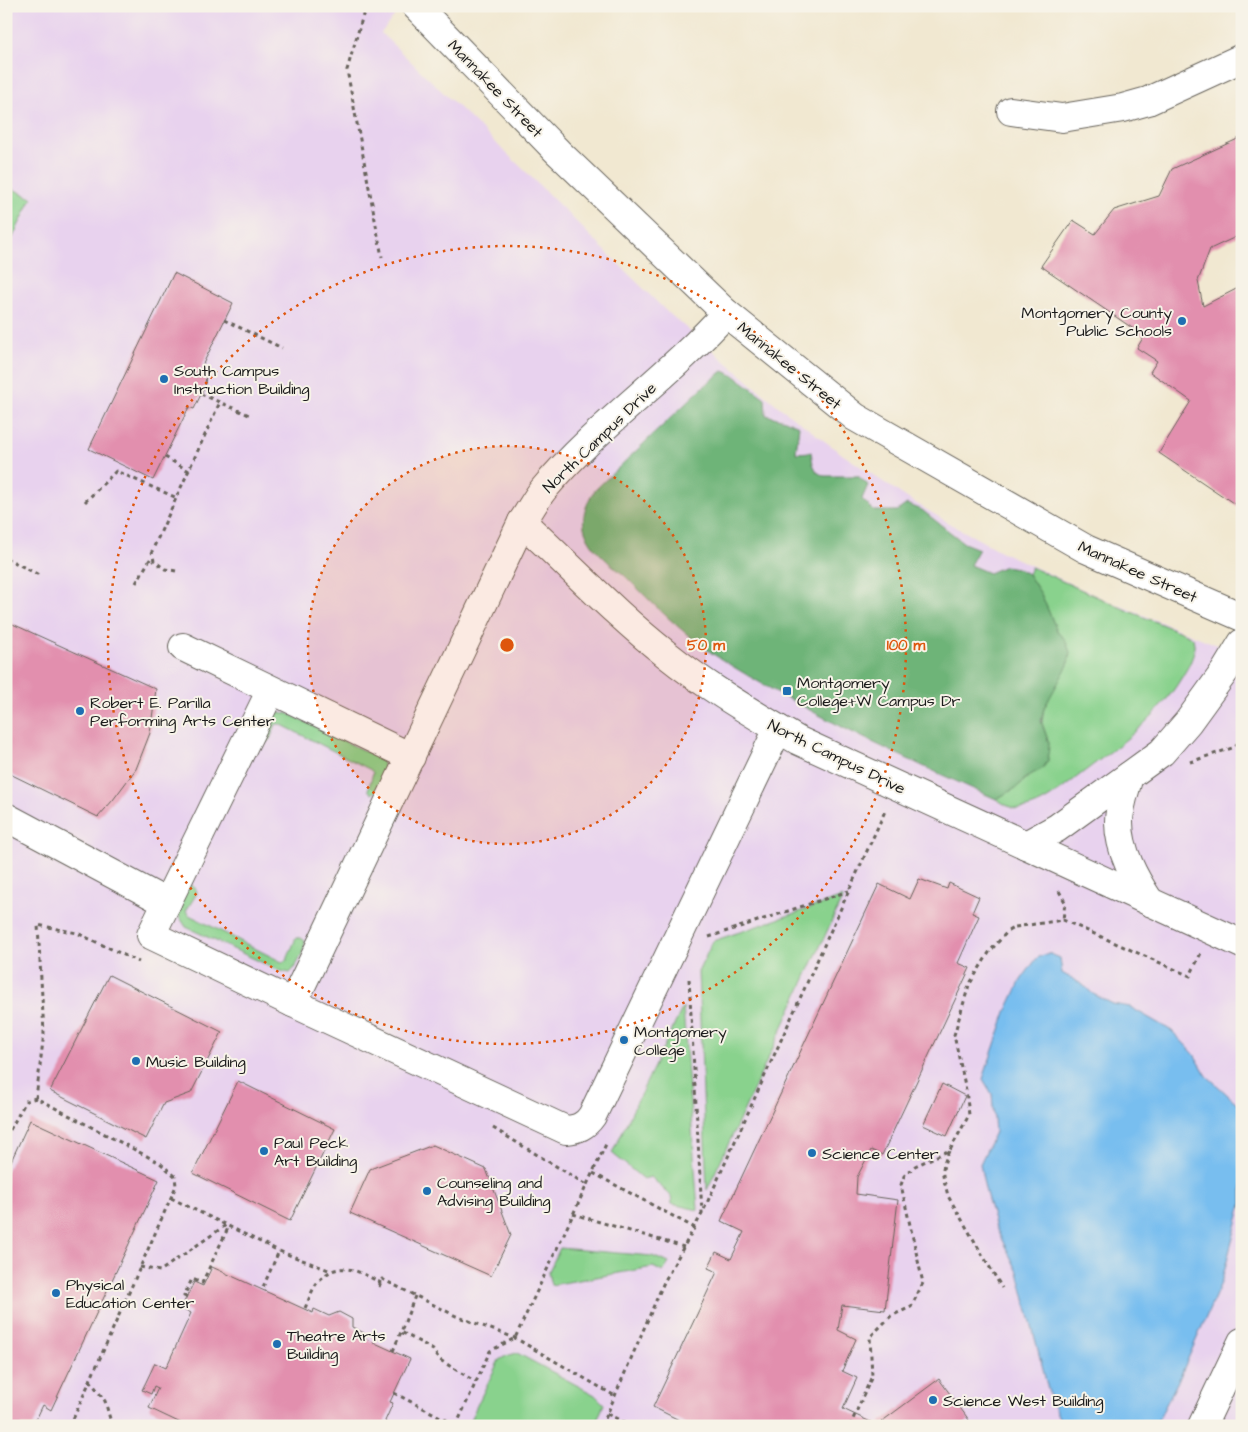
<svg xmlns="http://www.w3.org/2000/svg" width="1248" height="1432" font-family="'Architects Daughter',sans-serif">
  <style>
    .built { fill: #e8d2ee }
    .green { fill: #89d28d; stroke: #527754 }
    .forest { fill: #6eb478; stroke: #45684a }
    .water { fill: #78beef; stroke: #4a6d86 }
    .building { fill: #e28fae }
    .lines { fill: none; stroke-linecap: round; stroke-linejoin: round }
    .minor-casing { stroke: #67635b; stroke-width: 30 }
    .path { stroke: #67635b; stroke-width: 3; stroke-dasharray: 4 4; stroke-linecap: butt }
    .minor { stroke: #fff; stroke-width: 28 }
    .ring { fill: none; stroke: #de560d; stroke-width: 2.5; stroke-dasharray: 2.5 5 }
    .poi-dot { fill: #1f6fb2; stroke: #f7f3e8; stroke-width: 2 }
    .labels { text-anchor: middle; stroke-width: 4; stroke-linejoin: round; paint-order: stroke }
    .street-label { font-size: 16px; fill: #1c1c1c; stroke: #f7f3e8 }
    .poi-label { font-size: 16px; fill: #1c1c1c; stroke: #f7f3e8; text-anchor: start }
    .centre { fill: #de560d; stroke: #f7f3e8; stroke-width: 2.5 }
    .ring-label { font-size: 15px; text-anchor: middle; font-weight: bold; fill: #de560d; stroke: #f7f3e8; stroke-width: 4; stroke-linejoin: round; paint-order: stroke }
  </style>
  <rect width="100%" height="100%" fill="#f7f3e8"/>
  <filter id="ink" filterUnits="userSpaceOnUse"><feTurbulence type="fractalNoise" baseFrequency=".02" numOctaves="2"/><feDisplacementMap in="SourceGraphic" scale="10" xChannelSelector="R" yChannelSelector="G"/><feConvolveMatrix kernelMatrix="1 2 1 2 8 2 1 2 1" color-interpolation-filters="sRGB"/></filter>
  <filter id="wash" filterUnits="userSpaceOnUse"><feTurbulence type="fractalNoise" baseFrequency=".0096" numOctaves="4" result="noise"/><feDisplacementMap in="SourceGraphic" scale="20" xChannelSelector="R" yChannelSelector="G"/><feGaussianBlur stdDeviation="1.12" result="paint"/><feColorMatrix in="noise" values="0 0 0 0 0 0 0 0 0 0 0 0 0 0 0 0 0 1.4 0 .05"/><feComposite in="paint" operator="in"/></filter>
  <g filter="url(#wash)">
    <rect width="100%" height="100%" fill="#f1e8d1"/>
    <!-- built -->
    <path class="built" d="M6 6H402L381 33 524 170 665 310 778 406 842 454 907 498 954 526 1002 552 1104 599 1242 655V1426H6Z"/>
    <!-- green -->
    <g class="green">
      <path d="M6 186 32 198 6 251Z"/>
      <path d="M1031 567 1124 609 1188 635 1193 638C1197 653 1190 664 1182 677 1157 719 1123 742 1085 771 1066 785 1044 807 1020 809 1012 810 1003 803 996 799L1016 788 1035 771 1042 769 1049 743 1042 723 1044 708 1052 693 1058 633 1041 594 1028 574Z"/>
      <path d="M277 712 287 713 381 759C387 769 383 787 372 794L368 790 373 773 371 770 280 724H276L270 739 266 743 262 742 260 738 271 716Z"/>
      <path d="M191 885 196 889 197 893 186 911 189 915 282 962 287 960 296 938H301L305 941C305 950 297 967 290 973L280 971 186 927 177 913 186 888Z"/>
      <path d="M843 897 707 1190 698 972 713 941Z"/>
      <path d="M683 1007 698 1210 672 1204 671 1196 651 1177 643 1179 612 1153Z"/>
      <path d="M560 1248 652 1256 669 1263 663 1272 653 1267 551 1285 548 1273Z"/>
      <path d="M517 1353 595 1395 604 1404 595 1426H467L499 1360 506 1356Z"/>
    </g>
    <!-- forest -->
    <path class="forest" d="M723 371 735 376 765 398 766 415 785 420 799 426 796 453 811 452 813 464 817 472 824 476H858L868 485 862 499 874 511H897L907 504 922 510 964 543 979 549 970 565 989 573 1005 566 1017 568 1028 574 1041 594 1058 633 1065 639 1070 652 1068 665 1044 708 1041 721 1049 743 1048 761 1042 769 1028 776 1016 788 996 799C928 769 860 738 795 702 767 687 739 671 713 654 681 632 652 603 625 576 611 564 591 550 585 531 580 516 588 500 596 489L703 387Z"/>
    <!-- water -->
    <path class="water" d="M1048 953 1060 958 1062 973 1083 985 1093 994 1113 1004 1130 1007 1172 1031 1194 1054 1207 1076 1241 1107 1242 1109V1204L1221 1283 1180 1377 1155 1426H1063L1051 1401 1018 1272 996 1228 985 1189 980 1164 995 1132 992 1094 983 1079 1006 1012 1021 980 1037 958Z"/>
    <g id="blocks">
      <!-- building -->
      <g class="building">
        <path d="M1242 137V234L1210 249 1198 281 1203 306 1242 286V509L1159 453 1191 401 1150 372 1157 361 1137 348 1144 336 1041 266 1073 220 1095 234 1114 210 1159 196 1172 169Z"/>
        <path d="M174 273 233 303 200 370 206 372 205 386 194 409 189 407 153 480 89 449Z"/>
        <path d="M6 621 156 689 150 733 136 769 113 800 98 817 6 772Z"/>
        <path d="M919 879 947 889 949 883 979 897 972 913 979 916 958 963 970 968 882 1155 871 1150 857 1177 856 1194 898 1200 885 1310 842 1305 838 1330 856 1339 842 1371 857 1378 843 1409 879 1426H691L653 1407 717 1272 708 1268 716 1252 731 1259 744 1232 721 1221 879 884 910 899Z"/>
        <path d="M109 975 222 1032 191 1093 164 1103 146 1139 50 1091Z"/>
        <path d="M238 1081 335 1129 290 1221 193 1173Z"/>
        <path d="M942 1084 965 1096 947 1136 923 1125Z"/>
        <path d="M30 1120 159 1180 51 1410 43 1405 33 1426H6V1172Z"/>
        <path d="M433 1145 486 1169 511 1235 491 1276 350 1213 370 1169Z"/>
        <path d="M212 1267 313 1313 314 1309 329 1316 339 1312 352 1319V1327L364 1333 362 1337 410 1359 390 1402 393 1403 385 1421 389 1426H187L149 1408 158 1388 154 1386 151 1394 142 1390 146 1382 155 1363 166 1368 191 1313 182 1308 185 1300 194 1282 203 1286Z"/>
        <path d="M939 1379 969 1420 963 1426H883L881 1422Z"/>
      </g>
    </g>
  </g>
  <g filter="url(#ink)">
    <use href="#blocks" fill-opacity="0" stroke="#67635b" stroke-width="1"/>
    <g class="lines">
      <!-- minor casing -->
      <g class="minor-casing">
        <g id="minor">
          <path d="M416 6 558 152 726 313 855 417 1086 549 1242 617"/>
          <path d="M1011 111 1062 118 1123 108 1148 101 1242 58"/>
          <path d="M522 522C570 566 615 614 666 654 707 687 752 713 797 740L1242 944"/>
          <path d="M183 647 411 757"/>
          <path d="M271 690 151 935 293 1003 566 1130C578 1129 585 1126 592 1116L778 729"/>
          <path d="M1129 776C1125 791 1119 807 1119 822 1119 851 1135 879 1150 902"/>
          <path d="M6 817 167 903"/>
          <path d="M1026 845 1057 828 1162 752 1188 722 1225 671 1242 643"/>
          <path d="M293 1003 522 522C529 512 535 500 543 490 597 425 669 377 726 313"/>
          <path d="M1202 1426 1242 1342"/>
        </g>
      </g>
      <!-- path -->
      <g class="path">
        <path d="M369 7 363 15 347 70 382 257"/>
        <path d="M224 320 282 348"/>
        <path d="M201 394 249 415"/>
        <path d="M165 457 189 471"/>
        <path d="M85 502 116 471 177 498"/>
        <path d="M6 558 41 576"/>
        <path d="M176 571 165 569 154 561 152 551 220 402"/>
        <path d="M136 583 152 556"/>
        <path d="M1190 762 1232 748 1242 740"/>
        <path d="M1059 891 1065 902 1063 920"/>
        <path d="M709 937 849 891"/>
        <path d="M689 979 702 1213"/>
        <path d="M493 1128 587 1185"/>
        <path d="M6 1137 26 1101 36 1098"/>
        <path d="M949 1151C939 1174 943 1174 948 1196L1002 1288"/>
        <path d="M593 1173 695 1228"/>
        <path d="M171 1198 279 1251"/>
        <path d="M573 1214 684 1247"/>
        <path d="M140 1267 160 1271 226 1225"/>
        <path d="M263 1287 279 1251 331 1271"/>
        <path d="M379 1287 382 1279 456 1316 515 1338 615 1396"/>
        <path d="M415 1296 401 1332 427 1346 433 1350 440 1360 476 1382"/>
        <path d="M187 1297 184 1296 192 1279 202 1283 229 1226"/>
        <path d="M305 1308C309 1300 312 1289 317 1283 338 1258 358 1271 381 1283"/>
        <path d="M393 1351 401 1332"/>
        <path d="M90 1380 105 1401 112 1426"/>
        <path d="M394 1393 456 1425"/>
        <path d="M607 1414 632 1426"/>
        <path d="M70 1426 176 1186 175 1176 160 1163 36 1098 44 1033 38 925 77 933 139 962"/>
        <path d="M456 1426 490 1351 515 1338 607 1142"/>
        <path d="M602 1426 664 1282 702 1214 886 809"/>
        <path d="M850 1426 872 1376 870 1337 891 1316 911 1307 923 1283 901 1185 904 1176 915 1166 950 1150 969 1115 966 1090 954 1035 969 985 990 951 1008 931 1015 927 1063 920 1190 976 1201 953"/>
      </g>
      <!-- minor -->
      <use href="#minor" class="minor"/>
    </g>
  </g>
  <!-- distance rings -->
  <circle cx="507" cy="645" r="199" fill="#de560d" fill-opacity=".12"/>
  <g class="ring">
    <circle cx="507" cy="645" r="199"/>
    <circle cx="507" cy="645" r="399"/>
  </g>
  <!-- markers -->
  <g class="poi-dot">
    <circle cx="1182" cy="321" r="5"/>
    <circle cx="164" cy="379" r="5"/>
    <rect x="782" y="686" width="10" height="10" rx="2.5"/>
    <circle cx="80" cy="711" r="5"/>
    <circle cx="624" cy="1040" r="5"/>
    <circle cx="136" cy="1061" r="5"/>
    <circle cx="264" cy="1151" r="5"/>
    <circle cx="812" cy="1153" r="5"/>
    <circle cx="427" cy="1191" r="5"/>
    <circle cx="56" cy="1293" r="5"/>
    <circle cx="277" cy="1344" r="5"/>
    <circle cx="933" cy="1400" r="5"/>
  </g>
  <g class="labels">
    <!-- street labels -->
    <g class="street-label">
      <text transform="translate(496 88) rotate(46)" y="6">Mannakee Street</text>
      <text transform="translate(790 365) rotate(39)" y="6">Mannakee Street</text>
      <text transform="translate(599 437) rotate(-44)" y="6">North Campus Drive</text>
      <text transform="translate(1138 571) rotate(24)" y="6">Mannakee Street</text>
      <text transform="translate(837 756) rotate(26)" y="6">North Campus Drive</text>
    </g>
    <!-- poi labels -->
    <g class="poi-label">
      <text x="1172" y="318" text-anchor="end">Montgomery County<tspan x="1172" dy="18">Public Schools</tspan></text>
      <text x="174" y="376">South Campus<tspan x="174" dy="18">Instruction Building</tspan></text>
      <text x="797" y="688">Montgomery<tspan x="797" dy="18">College+W Campus Dr</tspan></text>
      <text x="90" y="708">Robert E. Parilla<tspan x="90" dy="18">Performing Arts Center</tspan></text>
      <text x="634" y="1037">Montgomery<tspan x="634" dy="18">College</tspan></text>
      <text x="146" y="1067">Music Building</text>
      <text x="274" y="1148">Paul Peck<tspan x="274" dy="18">Art Building</tspan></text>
      <text x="822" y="1159">Science Center</text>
      <text x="437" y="1188">Counseling and<tspan x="437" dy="18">Advising Building</tspan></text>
      <text x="66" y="1290">Physical<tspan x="66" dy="18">Education Center</tspan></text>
      <text x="287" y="1341">Theatre Arts<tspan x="287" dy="18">Building</tspan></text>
      <text x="943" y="1406">Science West Building</text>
    </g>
  </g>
  <circle cx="507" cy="645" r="8" class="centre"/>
  <g class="ring-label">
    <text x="706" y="650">50 m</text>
    <text x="906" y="650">100 m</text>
  </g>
  <!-- margin -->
  <rect width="1248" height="1432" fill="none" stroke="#f7f3e8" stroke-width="25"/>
</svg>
